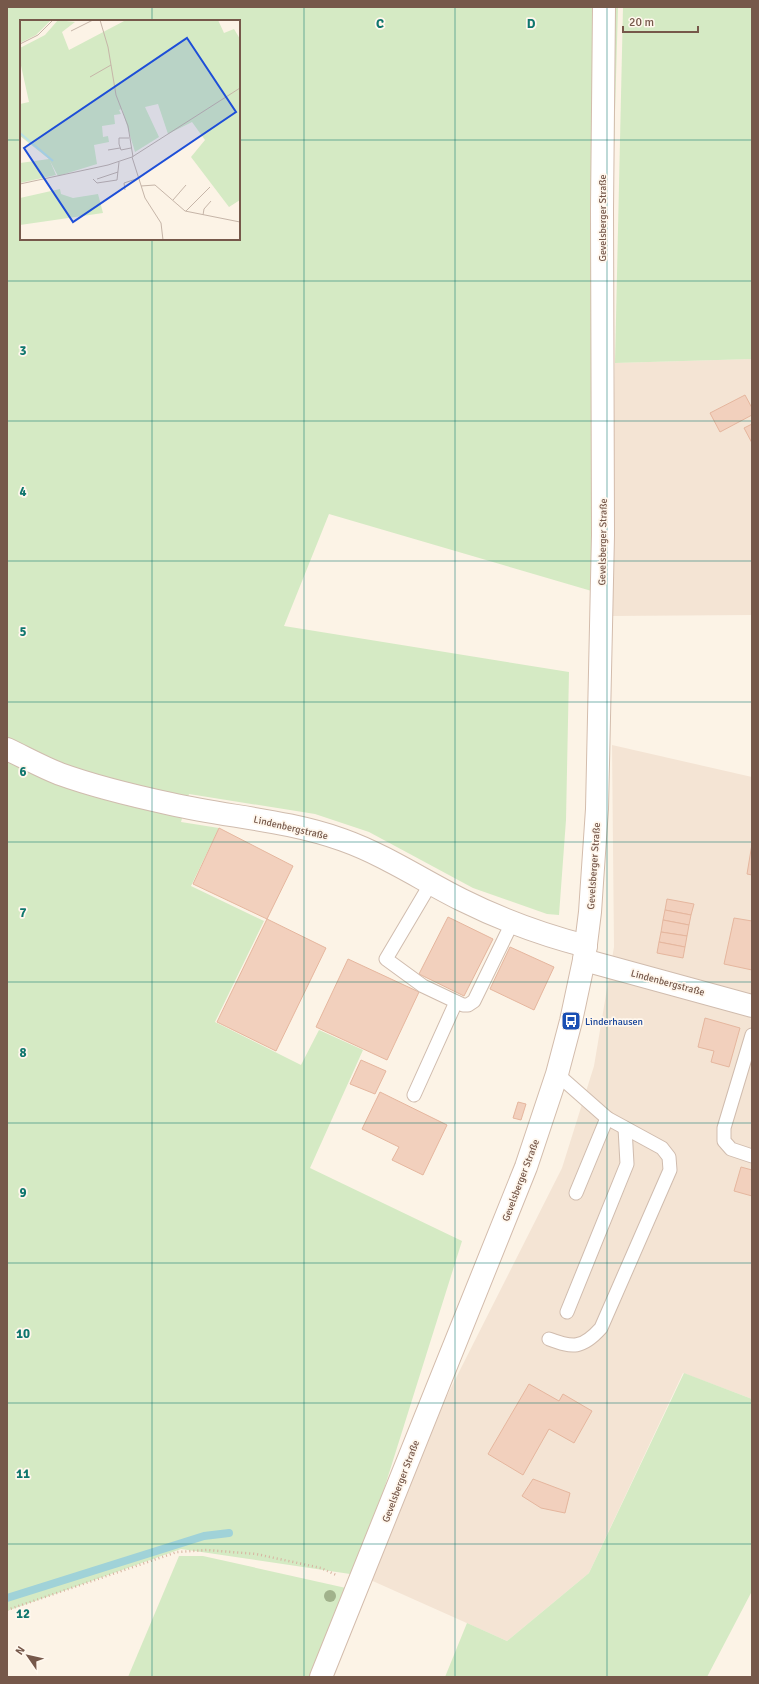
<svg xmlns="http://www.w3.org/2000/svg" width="759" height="1684" font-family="Signika,sans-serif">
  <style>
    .residential { fill: #f4e4d4 }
    .green { fill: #d5eac4; fill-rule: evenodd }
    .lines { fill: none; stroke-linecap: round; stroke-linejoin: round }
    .stream { stroke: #a0d2d8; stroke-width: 8 }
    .building { fill: #f2d0bd; stroke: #e5b69e }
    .service-casing { stroke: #d0bcae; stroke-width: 15 }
    .minor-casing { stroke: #d0bcae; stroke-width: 24 }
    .secondary-casing { stroke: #d3bcac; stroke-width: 24 }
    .path { stroke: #d7b3a0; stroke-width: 2.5; stroke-dasharray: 1 3; stroke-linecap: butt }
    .service { stroke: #fff; stroke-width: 13 }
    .minor { stroke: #fff; stroke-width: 22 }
    .secondary { stroke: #fff; stroke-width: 22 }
    .tree { fill: #a1b28c }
    .grid { fill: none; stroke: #0f766e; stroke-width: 1; stroke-opacity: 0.55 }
    .labels { text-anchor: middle; stroke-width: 3.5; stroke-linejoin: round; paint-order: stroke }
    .street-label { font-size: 10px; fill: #76584a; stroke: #fff7ed }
    .transit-label { font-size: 10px; fill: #164399; stroke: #fff7ed; text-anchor: start }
    .inset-river { fill: none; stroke: #bae2e6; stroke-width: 2 }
    .inset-road { fill: none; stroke: #c6b5a8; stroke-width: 1 }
    .view { fill: #1d4ed8; fill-opacity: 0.15; stroke: #1d4ed8; stroke-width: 2 }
    .inset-edge { fill: none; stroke: #76584a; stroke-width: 2 }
    .grid-label { font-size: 13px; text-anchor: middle; font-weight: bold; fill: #0f766e; stroke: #fff7ed; stroke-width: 3.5; stroke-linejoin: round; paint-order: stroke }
  </style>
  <rect width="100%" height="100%" fill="#fcf3e6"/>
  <!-- residential -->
  <g class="residential">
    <path d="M752 359V615L611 616 615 363Z"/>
    <path d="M612 745 752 777V1399L683 1373 589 1573 507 1641 357 1574 562 1168 594 1066 614 947Z"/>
  </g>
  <!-- green -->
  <g class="green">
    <path d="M7 7H618L603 535 595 592 329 514 284 626 569 672 566 820 559 915 547 914 473 888 369 832 315 814 189 794 181 822 219 828 191 886 264 921 215 1022 301 1065 319 1030 363 1050 310 1168 462 1241 357 1575 181 1549 7 1611ZM21 21H239V239H21Z"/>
    <path d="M623 7H752V359L615 363Z"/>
    <path d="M684 1373 752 1399V1591L707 1677H445L467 1623 507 1641 589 1573Z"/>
    <path d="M179 1556H203L346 1588 309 1677H128Z"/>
  </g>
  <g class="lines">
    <!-- stream -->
    <path class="stream" d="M7 1598 204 1536 229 1533"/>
  </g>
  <!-- building -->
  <g class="building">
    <path d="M745 395 752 408V415L720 432 710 413Z"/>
    <path d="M752 424V443L744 428Z"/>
    <path d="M219 828 293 866 267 919 193 884Z"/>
    <path d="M752 844V875L747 874Z"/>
    <path d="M667 899 694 904 691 915 665 910Z"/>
    <path d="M665 910 691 915 689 925 663 920Z"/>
    <path d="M448 917 493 939 464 996 419 974Z"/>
    <path d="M734 918 752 921V970L724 964Z"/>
    <path d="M267 919 326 948 276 1051 217 1022Z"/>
    <path d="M663 920 689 925 687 936 661 932Z"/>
    <path d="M661 932 687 936 685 947 659 942Z"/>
    <path d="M659 942 685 947 683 958 657 953Z"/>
    <path d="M510 947 554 967 534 1010 490 989Z"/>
    <path d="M348 959 419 992 387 1060 316 1027Z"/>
    <path d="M705 1018 740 1028 729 1067 711 1062 714 1051 698 1047Z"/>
    <path d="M361 1060 386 1071 375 1094 350 1084Z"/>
    <path d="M380 1092 447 1125 423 1175 392 1160 399 1147 362 1129Z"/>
    <path d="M518 1102 526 1104 521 1120 513 1118Z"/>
    <path d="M741 1167 752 1170V1196L734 1191Z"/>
    <path d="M529 1384 559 1401 563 1394 592 1411 574 1443 549 1429 523 1475 488 1454Z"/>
    <path d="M533 1479 570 1493 565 1513 541 1508 522 1496Z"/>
  </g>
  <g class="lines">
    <!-- service casing -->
    <g class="service-casing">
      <g id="service">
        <path d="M431 883 386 959 423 986 463 1005H468L474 1001 512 923"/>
        <path d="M752 1035 724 1128V1141L731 1149 752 1156"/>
        <path d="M414 1095 456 1002"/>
        <path d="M576 1193 607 1118"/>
        <path d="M567 1312 627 1164 625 1128"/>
        <path d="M549 1339C573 1348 582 1349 601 1328L670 1170 669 1157 662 1148 607 1118 557 1074"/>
      </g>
    </g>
    <!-- minor casing -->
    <g class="minor-casing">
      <g id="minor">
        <path d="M7 749C24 757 42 767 60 774 96 787 134 796 171 804 228 817 287 820 343 840 385 855 422 880 462 900 502 920 543 935 586 946"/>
        <path d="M584 960 752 1006"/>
      </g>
    </g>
    <!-- secondary casing -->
    <g class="secondary-casing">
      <path id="secondary" d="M321 1677 526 1167 557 1074 571 1021 584 960 590 912 597 809 603 535 602 209 604 7"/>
    </g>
    <!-- path -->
    <path class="path" d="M7 1610 177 1552 207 1550 256 1554 321 1568 336 1575"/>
    <!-- service -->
    <use href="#service" class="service"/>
    <!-- minor -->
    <use href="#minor" class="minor"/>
    <!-- secondary -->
    <use href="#secondary" class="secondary"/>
  </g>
  <!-- trees -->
  <circle class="tree" cx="330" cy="1596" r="6"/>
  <!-- grid -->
  <path class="grid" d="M152 7V21M304 7V1677M455 7V1677M607 7V1677M7 140H21M239 140H752M152 239V1677M7 281H752M7 421H752M7 561H752M7 702H752M7 842H752M7 982H752M7 1123H752M7 1263H752M7 1403H752M7 1544H752"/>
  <!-- icons -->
  <defs>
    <g id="bus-square" transform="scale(1)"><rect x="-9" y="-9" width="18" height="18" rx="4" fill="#1a4fb4" stroke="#fff7ed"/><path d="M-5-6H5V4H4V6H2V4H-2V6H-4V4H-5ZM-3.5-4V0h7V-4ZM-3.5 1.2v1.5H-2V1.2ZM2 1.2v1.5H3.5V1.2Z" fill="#fff"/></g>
  </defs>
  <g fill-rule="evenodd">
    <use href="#bus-square" x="571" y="1021"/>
  </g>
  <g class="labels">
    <!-- street labels -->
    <g class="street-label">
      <text transform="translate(602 218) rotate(-90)" y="4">Gevelsberger Straße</text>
      <text transform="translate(602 542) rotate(-89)" y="4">Gevelsberger Straße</text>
      <text transform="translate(291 827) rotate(13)" y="4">Lindenbergstraße</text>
      <text transform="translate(593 866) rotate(-86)" y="4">Gevelsberger Straße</text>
      <text transform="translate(668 982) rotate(15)" y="4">Lindenbergstraße</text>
      <text transform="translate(520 1180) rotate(-69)" y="4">Gevelsberger Straße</text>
      <text transform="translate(400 1481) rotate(-69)" y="4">Gevelsberger Straße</text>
    </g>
    <!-- transit labels -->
    <g class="transit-label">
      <text x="585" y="1025">Linderhausen</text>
    </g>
  </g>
  <!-- overview -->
  <g transform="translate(20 20)">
    <rect width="220" height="220" fill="#fcf3e6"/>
    <path d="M4 0H31L16 15 0 23V2ZM38 0 55 2 42 12 49 30 106 0H198L204 13 214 9 220 19V180L209 187 171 137 185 120 172 102 148 114 138 84 125 87 139 117 115 132 102 89 99 90 101 94 94 95 95 104 82 106 83 117 88 116 89 122 74 125 77 144 38 156 30 141 36 155 0 163V143L29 139 0 116V84L9 82 0 41V28L25 15ZM40 169 41 174 53 178 78 174 83 193 0 205V178Z" fill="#d5eac4"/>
    <path class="inset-river" d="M0 113 33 141"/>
    <path class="inset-road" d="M80 0 88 27 96 75 108 106 113 137M51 11 73 0M0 24 18 15 33 0M70 57 91 45M109 118H99V124L101 130 111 128M88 130 100 128M112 137 125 178 141 203 143 220M73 159 77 163 97 160 99 142M77 159 98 152M0 164 88 145 112 137 220 68M121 166 135 165 165 191 220 202M105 170 104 163 119 158M153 180 166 165M166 191 190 167M183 195 184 189 191 181"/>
    <path class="view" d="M167 18 216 92 53 202 4 128Z"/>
    <rect width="220" height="220" class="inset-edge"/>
  </g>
  <g class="grid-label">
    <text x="380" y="28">C</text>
    <text x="531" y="28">D</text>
    <text x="23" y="355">3</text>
    <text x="23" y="496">4</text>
    <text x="23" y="636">5</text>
    <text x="23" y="776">6</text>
    <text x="23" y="917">7</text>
    <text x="23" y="1057">8</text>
    <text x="23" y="1197">9</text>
    <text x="23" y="1338">10</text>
    <text x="23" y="1478">11</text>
    <text x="23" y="1618">12</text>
  </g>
  <!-- border -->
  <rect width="759" height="1684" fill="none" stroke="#76584a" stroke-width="16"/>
  <!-- north arrow -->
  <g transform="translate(28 1656) rotate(304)" stroke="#fff7ed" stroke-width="3" paint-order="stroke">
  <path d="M0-3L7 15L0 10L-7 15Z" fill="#76584a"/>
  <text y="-6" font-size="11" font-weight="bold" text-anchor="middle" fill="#76584a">N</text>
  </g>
  <!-- scale -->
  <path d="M623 26v6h75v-6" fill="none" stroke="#76584a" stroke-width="2"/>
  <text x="629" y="26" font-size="12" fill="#76584a" stroke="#fff7ed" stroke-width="3" paint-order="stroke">20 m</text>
</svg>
